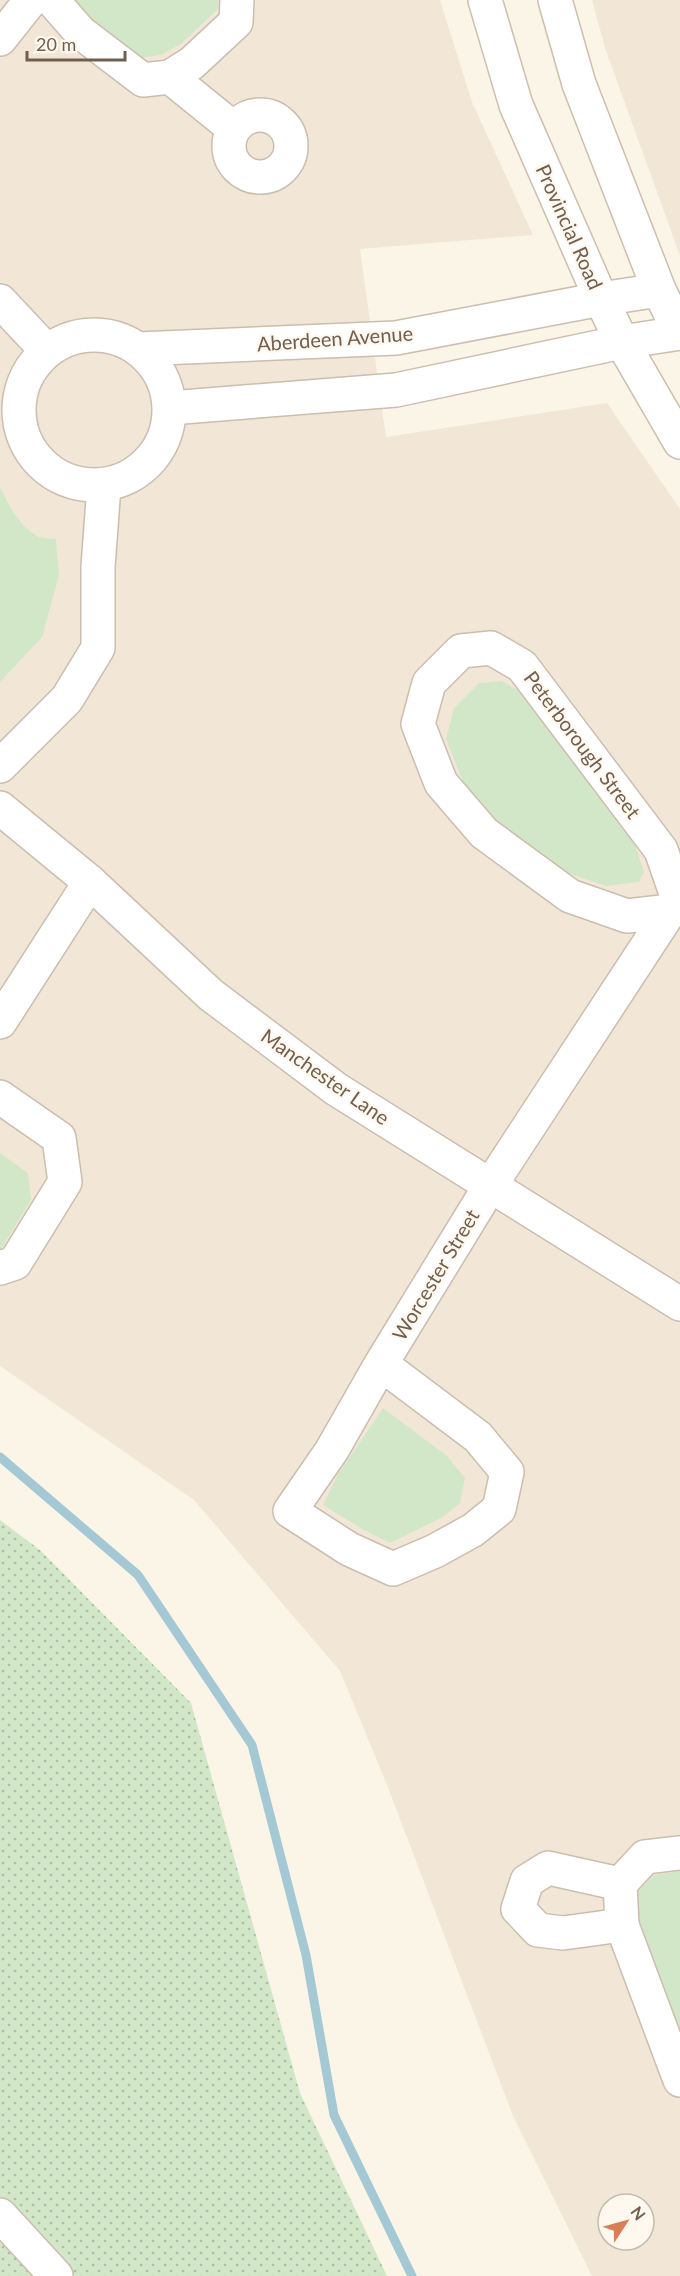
<svg xmlns="http://www.w3.org/2000/svg" width="680" height="2276" font-family="Lato,sans-serif">
  <style>
    .residential { fill: #f2e7d6; fill-rule: evenodd }
    .grass { fill: url(#grass-dots) }
    .green { fill: #d2e7c7 }
    .lines { fill: none; stroke-linecap: round; stroke-linejoin: round }
    .stream { stroke: #a4c9d4; stroke-width: 9 }
    .street-casing { stroke: #ccbdae; stroke-width: 36 }
    .secondary-casing { stroke: #cebeac; stroke-width: 36 }
    .street { stroke: #fff; stroke-width: 33 }
    .secondary { stroke: #fff; stroke-width: 33 }
    .labels { text-anchor: middle; stroke-width: 4.5; stroke-linejoin: round; paint-order: stroke }
    .street-label { font-size: 20px; fill: #725e4e; stroke: #fef8ee }
  </style>
  <defs>
    <pattern id="grass-dots" width="8" height="8" patternUnits="userSpaceOnUse" patternTransform="scale(1.5)"><rect width="8" height="8" fill="#d2e7c7"/><path d="M2 2h.1M6 6h.1" fill="none" stroke="#afbea4" stroke-width="1.8" stroke-linecap="round"/></pattern>
  </defs>
  <rect width="100%" height="100%" fill="#fbf5e8"/>
  <!-- residential -->
  <g class="residential">
    <path d="M0 0H440L472 102 533 235 360 249 386 437 607 403 680 509V2276H592L513 2116 387 1785 340 1671 194 1500 0 1366ZM608 2204H644V2240H608Z"/>
    <path d="M592 0H680V256L605 48Z"/>
  </g>
  <!-- grass -->
  <path class="grass" d="M0 1520 40 1550 191 1703 300 2093 387 2276H0Z"/>
  <!-- green -->
  <g class="green">
    <path d="M70 0H218V9L181 44 161 55 138 58 85 17Z"/>
    <path d="M0 487C9 505 19 526 37 536 42 539 50 538 56 539L59 575 42 637 0 682Z"/>
    <path d="M502 681 526 695 632 836 644 872 639 882 606 886 562 871 496 823 464 784 446 739 454 708 479 683Z"/>
    <path d="M0 1153 28 1173 31 1200 0 1251Z"/>
    <path d="M383 1408 447 1456 465 1478 460 1503 443 1517 390 1543 362 1529 323 1505 337 1476Z"/>
    <path d="M680 1871V2056L634 1934 632 1897 654 1875Z"/>
  </g>
  <g class="lines">
    <!-- stream -->
    <path class="stream" d="M0 1457 138 1575 252 1745 306 1955 334 2115 412 2276"/>
    <!-- street casing -->
    <g class="street-casing">
      <g id="street">
        <path d="M52 0 80 32 143 80 170 77 192 63 236 22 237 0"/>
        <path d="M0 39 31 0"/>
        <path d="M170 77 233 128"/>
        <circle cx="260" cy="146" r="31"/>
        <path d="M0 301 47 351"/>
        <circle cx="94" cy="410" r="75"/>
        <path d="M138 349 396 338 601 299 659 290"/>
        <path d="M170 408 396 390 622 342 680 333"/>
        <path d="M0 766 67 699 98 648V567L104 486"/>
        <path d="M0 808 90 882 211 995 336 1089 680 1304"/>
        <path d="M0 1022 90 882"/>
        <path d="M0 1097 59 1138 65 1182 15 1263 0 1268"/>
        <path d="M381 1364 478 1437 507 1472 499 1509 473 1530 435 1551 393 1569 349 1549 290 1511 332 1450 381 1364 490 1186 670 911 678 899 661 850 522 666 491 648 461 651 429 683 418 724 441 783 484 833 570 896 627 916 670 911"/>
        <path d="M680 1853 645 1857 620 1884 622 1925 680 2080"/>
        <path d="M620 1884 548 1868 527 1881 518 1909 538 1930 563 1933 622 1925"/>
        <path d="M0 2215 56 2276"/>
      </g>
    </g>
    <!-- secondary casing -->
    <g class="secondary-casing">
      <g id="secondary">
        <path d="M485 0 516 105 601 299 622 342 680 442"/>
        <path d="M555 0 579 84 659 290 680 333"/>
      </g>
    </g>
    <!-- street -->
    <use href="#street" class="street"/>
    <!-- secondary -->
    <use href="#secondary" class="secondary"/>
  </g>
  <g class="labels">
    <!-- street labels -->
    <g class="street-label">
      <text transform="translate(569 227) rotate(66)" y="7">Provincial Road</text>
      <text transform="translate(335 339) rotate(-4)" y="7">Aberdeen Avenue</text>
      <text transform="translate(582 745) rotate(53)" y="7">Peterborough Street</text>
      <text transform="translate(325 1077) rotate(35)" y="7">Manchester Lane</text>
      <text transform="translate(436 1275) rotate(-59)" y="7">Worcester Street</text>
    </g>
  </g>
  <!-- north arrow -->
  <g transform="translate(626 2222) rotate(54)"><circle r="28" fill="#fef8ee" stroke="#c6baae" stroke-width="1.5"/>
  <path d="M0-4.5L10 22L0 15L-10 22Z" fill="#da7e57"/>
  <text y="-9" font-size="16" font-weight="bold" text-anchor="middle" fill="#725e4e">N</text>
  </g>
  <!-- scale -->
  <path d="M27 51v9h98v-9" fill="none" stroke="#725e4e" stroke-width="3"/>
  <text x="36" y="51" font-size="18" fill="#725e4e" stroke="#fef8ee" stroke-width="4.5" paint-order="stroke">20 m</text>
</svg>
